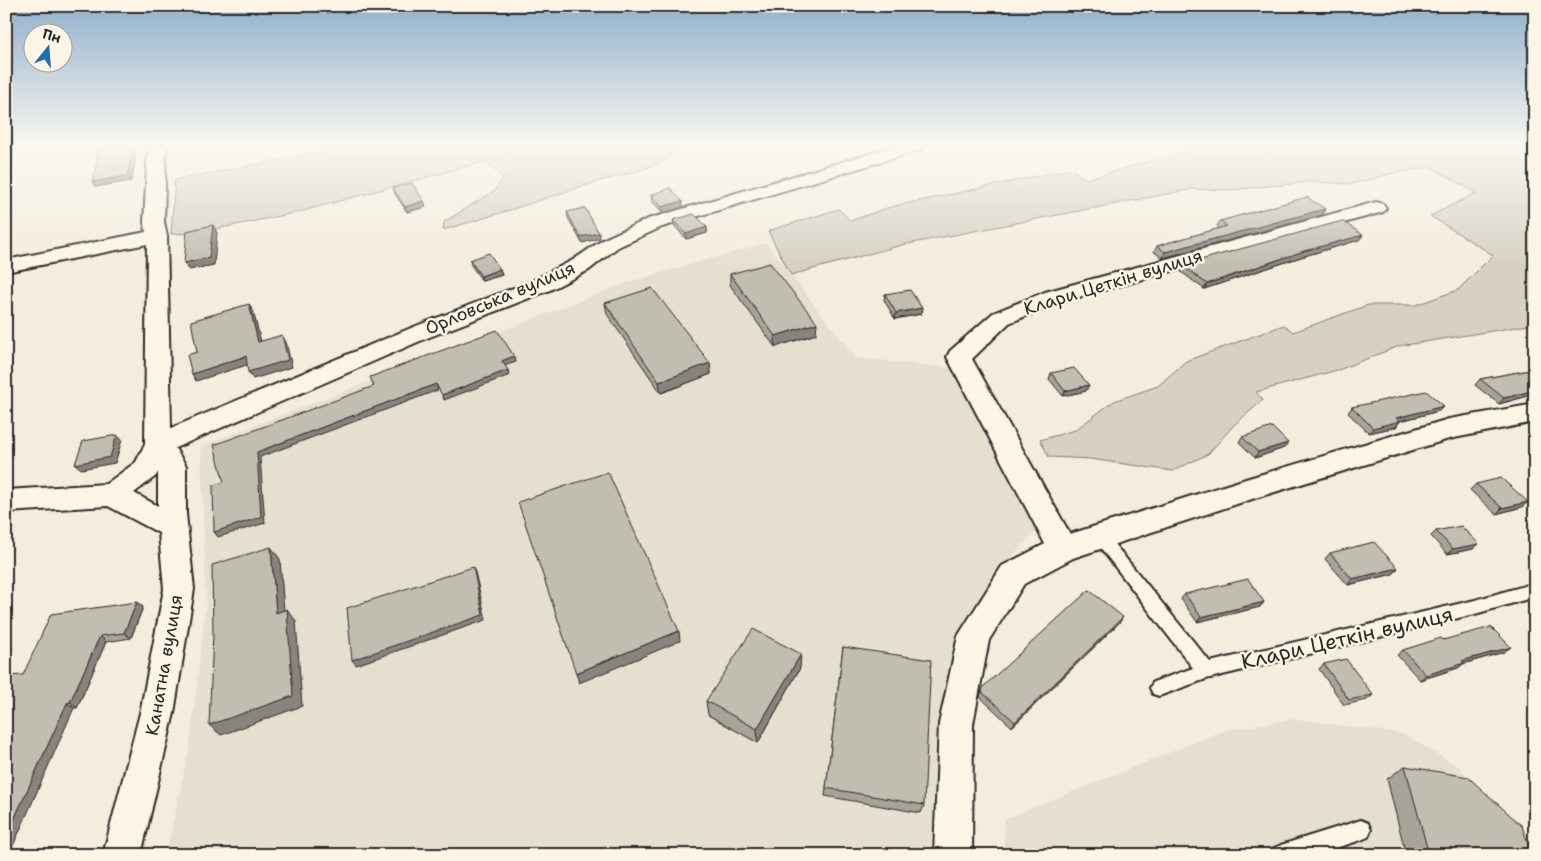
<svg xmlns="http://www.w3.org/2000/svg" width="1541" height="861" font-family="'Shantell Sans',sans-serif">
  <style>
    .built { fill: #e5dfd0 }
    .green { fill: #d6d1c4; stroke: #807e78 }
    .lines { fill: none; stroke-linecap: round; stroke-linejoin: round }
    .service-casing { stroke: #2b2b2b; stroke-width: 4 }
    .minor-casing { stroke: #2b2b2b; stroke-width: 4 }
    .service { fill: #fcf5e5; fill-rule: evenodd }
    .minor { fill: #fcf5e5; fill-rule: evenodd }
    .wall { fill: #a7a398; stroke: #2b2b2b }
    .shaded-wall { fill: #88847c; stroke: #2b2b2b }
    .building { fill: #c2bdb1; stroke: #2b2b2b }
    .labels { text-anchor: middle; stroke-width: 5; stroke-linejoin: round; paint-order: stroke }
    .street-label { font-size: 18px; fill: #2b2b2b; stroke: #fcf5e5 }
    .near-street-label { font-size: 21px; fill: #2b2b2b; stroke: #fcf5e5 }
  </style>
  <rect width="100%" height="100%" fill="#f4edde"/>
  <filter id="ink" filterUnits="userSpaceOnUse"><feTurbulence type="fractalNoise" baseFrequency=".02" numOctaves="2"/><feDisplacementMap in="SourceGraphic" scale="10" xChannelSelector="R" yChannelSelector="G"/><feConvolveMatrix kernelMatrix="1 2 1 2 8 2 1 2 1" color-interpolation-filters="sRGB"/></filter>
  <g filter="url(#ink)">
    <!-- built -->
    <g class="built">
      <path d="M766 243 856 358 955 368 1036 531 994 576 948 667 935 838 937 855H166L190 744 206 604 201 446 629 282Z"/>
      <path d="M1295 719 1403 734 1458 766 1532 842 1535 855H1003L1005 819 1225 730Z"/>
    </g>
    <!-- green -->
    <g class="green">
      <path d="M350 146H683C661 170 624 173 593 183 543 199 494 216 443 230L444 222 494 191 503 179 486 161 299 212 197 233 171 234 175 180Z"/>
      <path d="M1206 146H1535V324L1399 346 1341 369 1256 392 1263 400 1234 425 1208 454 1173 471 1090 459 1049 457 1040 440 1075 430 1114 401 1158 386 1186 361 1284 325 1293 332 1368 305H1416L1458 290 1493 255 1430 216 1476 193 1431 167 1394 173 1352 184 1310 182 1230 190 1193 189 902 245 791 275 768 231 839 209 850 221 890 207 1071 169 1086 179Z"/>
    </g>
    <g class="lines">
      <!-- service casing -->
      <g class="service-casing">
        <g id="service">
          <path d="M1101 532 1106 534 1210 662 1475 600 1535 583V597L1475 614 1206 679 1159 696 1153 694 1150 688 1153 682 1193 668 1096 542 1093 538 1096 534Z"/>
          <path d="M1361 820 1368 823 1371 830 1368 837 1361 840 1314 855H1271L1274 848 1281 845Z"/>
        </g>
      </g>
      <!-- minor casing -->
      <g class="minor-casing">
        <g id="minor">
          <path d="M148 146H166L164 222 167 236 171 428 411 328 534 280 573 260 604 239 648 219 896 146H923L920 150 662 227 618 247 589 270 550 290 427 338 175 448 186 466V514L194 589 174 713 141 855H103L140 713 164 589 159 533 108 506 6 512V490L106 484 136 462 145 444 147 244 6 272V260L146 232 144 222ZM158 472V506L134 493 156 476Z"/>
          <path d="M1376 202 1383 204 1386 208 1383 212 1061 302 1009 323 972 359 1070 534 1249 478 1449 419 1535 404V422L1449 439 1252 499 1073 558 1024 584 989 640 973 724 972 855H934L939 724 958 636 1002 566 1045 544 947 357 950 351 993 313 1045 292Z"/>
        </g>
      </g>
      <!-- service -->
      <use href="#service" class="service"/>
      <!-- minor -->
      <use href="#minor" class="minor"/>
    </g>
    <!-- wall -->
    <g class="wall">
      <path d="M393 188 424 201 426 207 407 212 395 194Z"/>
      <path d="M651 195 682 201 683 207 663 213 652 201Z"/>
      <path d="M1325 209 1322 215 1163 258 1154 252 1157 246 1220 228 1217 226 1220 221Z"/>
      <path d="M567 212 600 238 582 243 568 218Z"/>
      <path d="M673 220 707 227V233L686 239 674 225Z"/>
      <path d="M1363 235 1359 240 1301 257 1204 289 1180 271 1182 265Z"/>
      <path d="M470 260 500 269 502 275 482 281 471 265Z"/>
      <path d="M730 274 816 334 775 347 730 285Z"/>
      <path d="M885 294 922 308 921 314 895 319 884 300Z"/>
      <path d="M605 303 710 363 711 374 661 393 607 314Z"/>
      <path d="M1535 367V394L1499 404 1475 385 1480 379 1530 370Z"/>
      <path d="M1051 373 1086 391 1063 396 1049 379Z"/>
      <path d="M1444 406 1439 411 1400 421 1396 427 1369 433 1348 413 1352 407Z"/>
      <path d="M1242 437 1284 448 1255 458 1239 442Z"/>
      <path d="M1476 484 1522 507 1496 514 1470 490Z"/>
      <path d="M1436 531 1473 549 1447 554 1431 536Z"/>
      <path d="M1330 553 1398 568 1393 574 1348 585 1325 559Z"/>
      <path d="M1185 594 1264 602 1260 607 1197 622 1181 599Z"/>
      <path d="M137 602 143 607 131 638 106 642 77 708H74L23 675Z"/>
      <path d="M1120 622 1012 727 980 697 983 687Z"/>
      <path d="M1443 640 1504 652 1463 664 1458 668 1420 680 1397 655 1403 650Z"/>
      <path d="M843 647 924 805 921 813 825 796Z"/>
      <path d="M1324 664 1373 695 1367 700 1344 705 1319 669Z"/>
      <path d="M800 668 758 743 708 715 706 701Z"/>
      <path d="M1405 766 1532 855H1406L1387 779Z"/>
    </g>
    <!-- shaded-wall -->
    <g class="shaded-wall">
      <path d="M131 146H134L135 165 131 181 96 187 92 182Z"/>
      <path d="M274 146H287L275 148Z"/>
      <path d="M424 201 426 207 407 212 405 207Z"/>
      <path d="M682 201 683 207 663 213 662 207Z"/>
      <path d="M1325 209 1322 215 1163 258 1165 252Z"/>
      <path d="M213 225 217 233 214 265 189 270 184 263Z"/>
      <path d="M707 227V233L686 239V234Z"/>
      <path d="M599 233 600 238 582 243 580 237Z"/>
      <path d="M1363 235 1359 240 1301 257 1204 289 1207 284 1304 251Z"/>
      <path d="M500 269 502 275 482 281 481 276Z"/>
      <path d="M249 304 253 311 263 349 258 342Z"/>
      <path d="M922 308 921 314 895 319 896 313Z"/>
      <path d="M817 323 816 334 775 347V336Z"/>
      <path d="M282 335 286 342 292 367 253 379 248 372Z"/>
      <path d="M246 356 250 364 196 381 192 374Z"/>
      <path d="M514 356 516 362 504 366 502 361Z"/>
      <path d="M710 363 711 374 661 393 659 382Z"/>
      <path d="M508 370 510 375 444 400 442 395Z"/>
      <path d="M436 384 438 390 260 457 265 523 218 537 214 532 257 452Z"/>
      <path d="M1089 385 1086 391 1063 396 1065 391Z"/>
      <path d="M1535 390V394L1499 404 1504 398Z"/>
      <path d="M1444 406 1439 411 1400 421 1396 427 1369 433 1373 428 1396 418Z"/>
      <path d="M117 435 122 440 115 463 81 469 75 464Z"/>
      <path d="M1288 443 1284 448 1255 458 1258 452Z"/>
      <path d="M1528 502 1522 507 1496 514 1502 508Z"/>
      <path d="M1479 544 1473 549 1447 554 1453 549Z"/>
      <path d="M271 547 280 559 285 625 276 613Z"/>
      <path d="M473 567 475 572 486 620 356 665 352 660Z"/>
      <path d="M1398 568 1393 574 1348 585 1352 579Z"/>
      <path d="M137 602 143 607 131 638 124 633Z"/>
      <path d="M1264 602 1260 607 1197 622 1201 617Z"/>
      <path d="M287 609 296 621 302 706 221 735 209 725Z"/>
      <path d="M1123 617 1120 622 1012 727 1015 722Z"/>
      <path d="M679 631 680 641 579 683 576 673Z"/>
      <path d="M100 636 106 642 77 708 70 702Z"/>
      <path d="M1511 647 1504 652 1463 664 1458 668 1420 680 1426 675 1462 661Z"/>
      <path d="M801 654 800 668 758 743 757 729Z"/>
      <path d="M67 703 74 708 9 855H6V837Z"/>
    </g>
    <!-- building -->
    <g class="building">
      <path d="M97 146H131V159L127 176 92 182 97 166Z"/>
      <path d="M412 183 424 201 405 207 393 188Z"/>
      <path d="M670 188 682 201 662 207 651 195Z"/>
      <path d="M1307 197 1325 209 1165 252 1157 246 1227 226 1220 221Z"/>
      <path d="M585 208 599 233 580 237 567 212Z"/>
      <path d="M694 214 707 227 686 234 673 220Z"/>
      <path d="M1342 221 1363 235 1304 251 1207 284 1182 265Z"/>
      <path d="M213 225 209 258 184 263 187 231Z"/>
      <path d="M489 253 500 269 481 276 470 260Z"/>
      <path d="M770 263 817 323 775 336 730 274Z"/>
      <path d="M652 288 710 363 659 382 605 303Z"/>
      <path d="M910 290 922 308 896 313 885 294Z"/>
      <path d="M249 304 258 342 282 335 288 360 248 372 246 356 192 374 187 355 197 352 191 321Z"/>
      <path d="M497 330 514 356 502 361 508 370 442 395 436 384 257 452 261 517 214 532 213 485 224 482 214 445 374 386 370 377Z"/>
      <path d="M1535 367V390L1504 398 1480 379 1530 370Z"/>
      <path d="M1074 368 1089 385 1065 391 1051 373Z"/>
      <path d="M1426 391 1444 406 1396 418 1400 421 1373 428 1352 407Z"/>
      <path d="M1272 427 1288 443 1258 452 1242 437Z"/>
      <path d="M117 435 110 457 75 464 83 441Z"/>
      <path d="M608 472 679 631 576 673 518 502Z"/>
      <path d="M1501 478 1528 502 1502 508 1476 484Z"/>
      <path d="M1461 526 1479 544 1453 549 1436 531Z"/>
      <path d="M1374 542 1398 568 1352 579 1330 553Z"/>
      <path d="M271 547 276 613 287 609 293 696 209 725 213 635 212 565Z"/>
      <path d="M473 567 483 615 352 660 347 608Z"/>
      <path d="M1248 579 1264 602 1201 617 1185 594Z"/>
      <path d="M1089 590 1123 617 1015 722 982 692 983 687Z"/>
      <path d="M137 602 124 633 100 636 70 702 67 703 6 837V676L23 675 51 614Z"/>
      <path d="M1491 627 1511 647 1462 661 1464 663 1426 675 1403 650 1441 638 1443 640Z"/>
      <path d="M753 629 801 654 757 729 706 701Z"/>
      <path d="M843 647 931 660 924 805 826 788Z"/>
      <path d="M1346 659 1373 695 1349 700 1324 664Z"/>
      <path d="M1405 766 1468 777 1522 826 1532 855H1429Z"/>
    </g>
  </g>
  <!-- sky -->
  <linearGradient id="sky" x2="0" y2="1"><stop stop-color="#91b0cb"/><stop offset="0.55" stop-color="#faf7f0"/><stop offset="1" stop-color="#faf7f0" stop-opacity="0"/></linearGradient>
  <rect width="1541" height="266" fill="url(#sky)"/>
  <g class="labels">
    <!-- street labels -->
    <g class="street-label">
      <text transform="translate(1113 282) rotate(-17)" y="6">Клари Цеткін вулиця</text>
      <text transform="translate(500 298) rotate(-23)" y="6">Орловська вулиця</text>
      <text transform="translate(164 665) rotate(-80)" y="6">Канатна вулиця</text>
    </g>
    <!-- near-street labels -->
    <g class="near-street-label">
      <text transform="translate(1347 638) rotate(-13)" y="7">Клари Цеткін вулиця</text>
    </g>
  </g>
  <!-- margin -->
  <rect width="1541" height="861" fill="none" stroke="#fcf5e5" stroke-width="25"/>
  <rect x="12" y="12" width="1516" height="836" fill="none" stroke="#2b2b2b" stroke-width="2" filter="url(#ink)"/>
  <!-- north arrow -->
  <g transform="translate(48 48) rotate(17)"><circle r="24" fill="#fcf5e5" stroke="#a8a49b"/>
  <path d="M0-4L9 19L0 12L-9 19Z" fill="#1f6fb2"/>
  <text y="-8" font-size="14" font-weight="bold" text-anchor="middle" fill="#2b2b2b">Пн</text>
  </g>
</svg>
